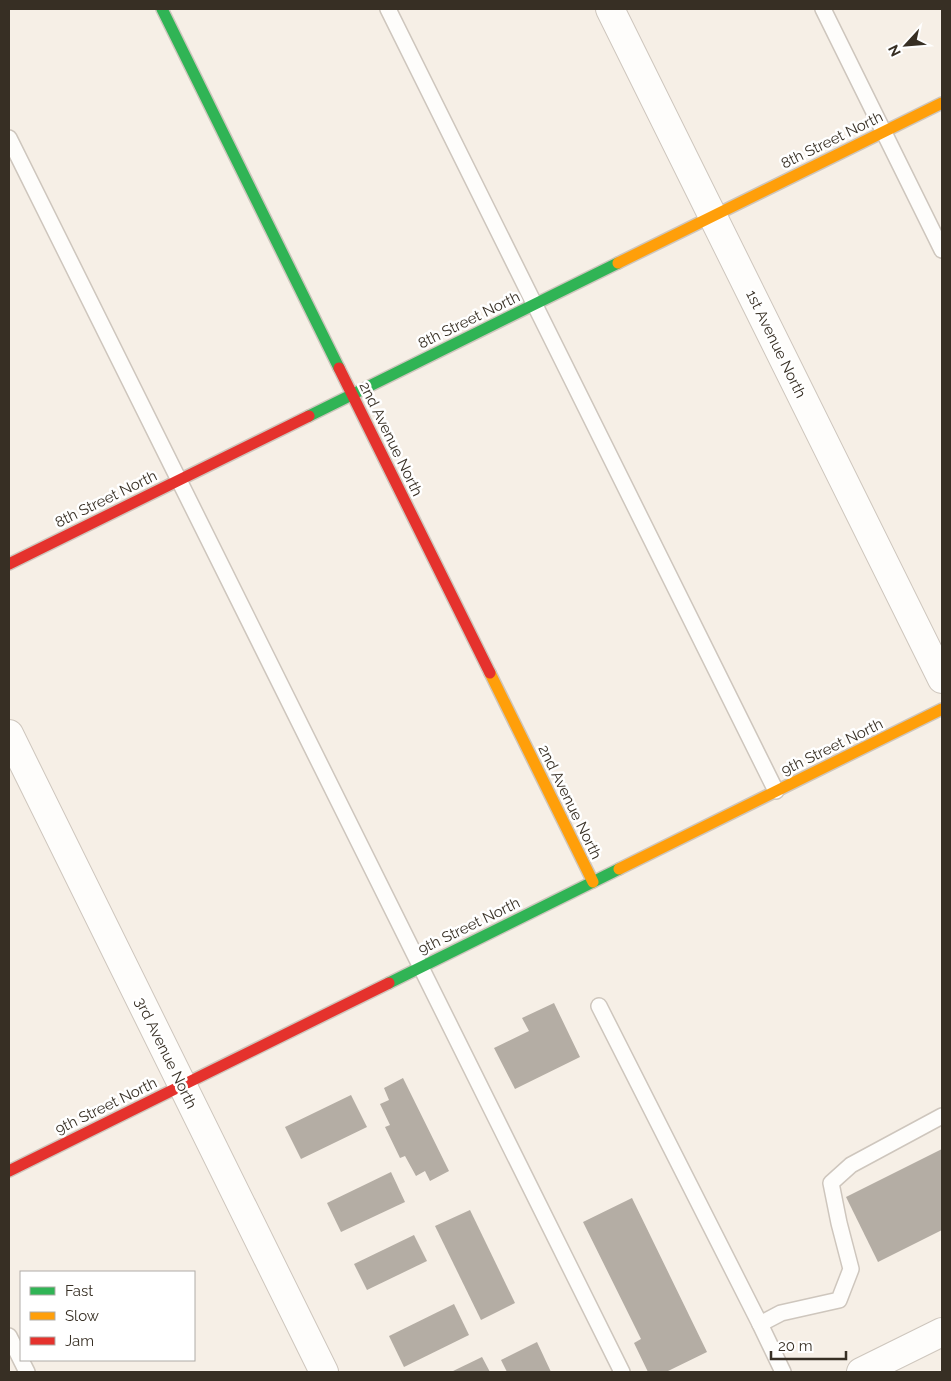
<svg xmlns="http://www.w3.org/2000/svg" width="951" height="1381" font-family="Raleway,sans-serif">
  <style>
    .building { fill: #b4ada4 }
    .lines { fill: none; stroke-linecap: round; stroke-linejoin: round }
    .lane-casing { stroke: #cec6bd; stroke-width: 18 }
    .street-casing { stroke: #cec6bd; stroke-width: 30 }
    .fast-casing { stroke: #cec6bd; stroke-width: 14 }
    .slow-casing { stroke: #cec6bd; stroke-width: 14 }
    .jam-casing { stroke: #cec6bd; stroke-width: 14 }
    .lane { stroke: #fefdfb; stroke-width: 15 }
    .street { stroke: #fefdfb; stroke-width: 28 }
    .fast { stroke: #30b455; stroke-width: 11 }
    .slow { stroke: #ff9f0a; stroke-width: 11 }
    .jam { stroke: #e5322d; stroke-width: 11 }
    .labels { text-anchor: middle; stroke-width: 5; stroke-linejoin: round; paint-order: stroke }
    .street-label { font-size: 15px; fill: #372f24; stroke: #fff }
  </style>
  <rect width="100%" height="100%" fill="#f6efe6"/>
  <!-- building -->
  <g class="building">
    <path d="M554 1003 580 1057 515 1089 494 1048 529 1031 522 1018Z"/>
    <path d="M403 1078 449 1171 430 1181 425 1171 416 1176 405 1156 400 1158 385 1127 390 1125 380 1104 389 1100 384 1088Z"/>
    <path d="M351 1095 367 1127 301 1159 285 1127Z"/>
    <path d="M942 1149V1230L878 1262 846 1197Z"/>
    <path d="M391 1172 405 1202 341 1232 327 1203Z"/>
    <path d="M632 1198 707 1352 666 1372H648L634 1343 641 1339 583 1222Z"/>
    <path d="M470 1210 515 1303 481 1320 435 1226Z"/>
    <path d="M414 1235 427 1261 367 1290 354 1264Z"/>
    <path d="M454 1304 469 1335 404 1367 389 1336Z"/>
    <path d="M537 1342 551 1372H507L501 1360Z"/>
    <path d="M482 1357 490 1372H451Z"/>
  </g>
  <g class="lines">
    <!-- lane casing -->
    <g class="lane-casing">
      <g id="lane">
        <path d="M388 9 776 791"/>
        <path d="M823 9 942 250"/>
        <path d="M9 138 622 1372"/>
        <path d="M599 1006 760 1324"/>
        <path d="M9 1336 27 1372"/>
        <path d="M783 1372 760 1324 781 1313 839 1300 851 1269 839 1223 831 1183 851 1165 942 1116"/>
      </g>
    </g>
    <!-- street casing -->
    <g class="street-casing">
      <g id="street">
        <path d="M610 9 942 679"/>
        <path d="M9 734 324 1372"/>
        <path d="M861 1372 942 1332"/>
      </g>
    </g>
    <!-- fast casing -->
    <g class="fast-casing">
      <g id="fast">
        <path d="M162 9 339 368"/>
        <path d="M309 416 618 263"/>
        <path d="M389 983 619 869"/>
      </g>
    </g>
    <!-- slow casing -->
    <g class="slow-casing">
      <g id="slow">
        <path d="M618 263 942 103"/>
        <path d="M490 673 593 882"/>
        <path d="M619 869 942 709"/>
      </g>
    </g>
    <!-- jam casing -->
    <g class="jam-casing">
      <g id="jam">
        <path d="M339 368 490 673"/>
        <path d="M9 564 309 416"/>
        <path d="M9 1171 389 983"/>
      </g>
    </g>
    <!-- lane -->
    <use href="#lane" class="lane"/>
    <!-- street -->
    <use href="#street" class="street"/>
    <!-- fast -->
    <use href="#fast" class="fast"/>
    <!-- slow -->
    <use href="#slow" class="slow"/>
    <!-- jam -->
    <use href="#jam" class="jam"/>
  </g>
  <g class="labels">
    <!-- street labels -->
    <g class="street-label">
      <text transform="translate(832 140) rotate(-26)" y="5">8th Street North</text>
      <text transform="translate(469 320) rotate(-26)" y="5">8th Street North</text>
      <text transform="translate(776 344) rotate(64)" y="5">1st Avenue North</text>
      <text transform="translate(391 439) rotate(64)" y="5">2nd Avenue North</text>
      <text transform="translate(106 499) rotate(-26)" y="5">8th Street North</text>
      <text transform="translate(832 747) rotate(-26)" y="5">9th Street North</text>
      <text transform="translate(570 802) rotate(64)" y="5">2nd Avenue North</text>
      <text transform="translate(469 926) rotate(-26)" y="5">9th Street North</text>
      <text transform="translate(166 1053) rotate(64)" y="5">3rd Avenue North</text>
      <text transform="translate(106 1106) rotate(-26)" y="5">9th Street North</text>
    </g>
  </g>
  <!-- border -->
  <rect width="951" height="1381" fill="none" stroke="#372f24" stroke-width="20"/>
  <!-- legend -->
  <rect x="20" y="1271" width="175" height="90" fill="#ffffff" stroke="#afaca7"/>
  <rect x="30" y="1287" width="25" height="8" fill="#30b455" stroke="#afaca7"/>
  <text x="65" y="1296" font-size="15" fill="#372f24">Fast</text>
  <rect x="30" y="1312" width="25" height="8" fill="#ff9f0a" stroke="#afaca7"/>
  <text x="65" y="1321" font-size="15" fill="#372f24">Slow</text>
  <rect x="30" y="1337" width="25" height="8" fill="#e5322d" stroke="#afaca7"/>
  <text x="65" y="1346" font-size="15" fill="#372f24">Jam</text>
  <!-- north arrow -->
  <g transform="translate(906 45) rotate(244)" stroke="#ffffff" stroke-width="4" paint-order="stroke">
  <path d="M0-4L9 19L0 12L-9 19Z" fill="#372f24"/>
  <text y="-8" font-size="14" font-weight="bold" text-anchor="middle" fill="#372f24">N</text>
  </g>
  <!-- scale -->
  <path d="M771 1351v8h75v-8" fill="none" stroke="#372f24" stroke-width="2.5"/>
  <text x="778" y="1351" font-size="15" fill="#372f24" stroke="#ffffff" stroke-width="4" paint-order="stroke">20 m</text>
</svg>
